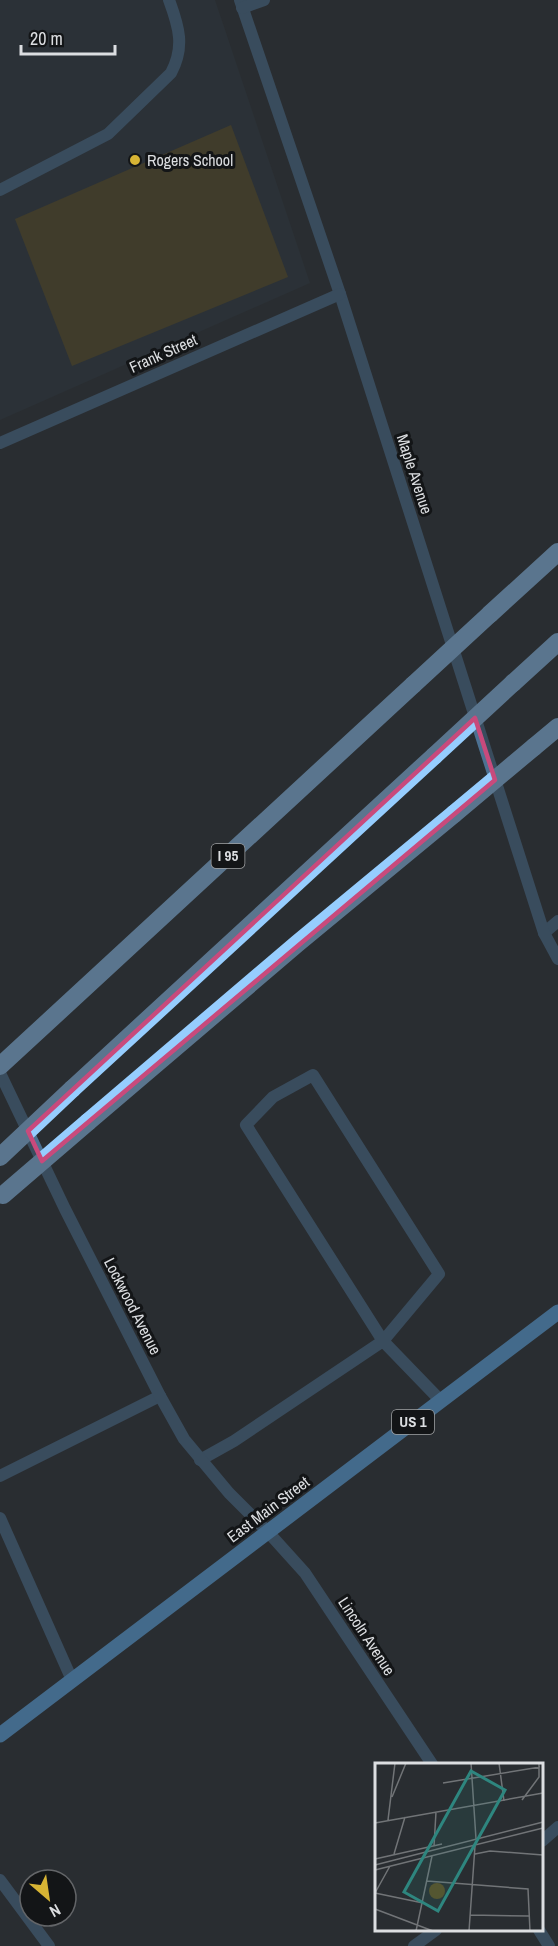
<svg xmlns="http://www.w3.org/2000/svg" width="558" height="1946" font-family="'Archivo Narrow',sans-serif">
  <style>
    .built { fill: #2d363e }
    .pitch { fill: #5b4e24 }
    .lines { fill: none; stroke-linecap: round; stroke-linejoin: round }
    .service { stroke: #4c7192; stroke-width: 12 }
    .minor { stroke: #4c7192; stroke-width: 12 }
    .tertiary { stroke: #4c7192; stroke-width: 12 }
    .primary { stroke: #63b4f8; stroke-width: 15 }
    .motorway { stroke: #96cdfe; stroke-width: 18 }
    .motorway-bridge { stroke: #96cdfe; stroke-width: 18 }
    .marked { fill: none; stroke: #c84a7c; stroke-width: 4.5; stroke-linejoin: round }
    .poi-dot { fill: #d7b434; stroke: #131517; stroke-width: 2 }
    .labels { text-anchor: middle; stroke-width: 6; stroke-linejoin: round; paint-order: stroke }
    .shield { fill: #131517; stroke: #a0a2a4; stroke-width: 1.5 }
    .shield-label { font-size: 15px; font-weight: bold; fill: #dcdee1 }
    .poi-label { font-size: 16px; fill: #dcdee1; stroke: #131517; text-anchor: start }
    .street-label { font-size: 16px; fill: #dcdee1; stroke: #131517 }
    .inset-road { fill: none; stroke: #717477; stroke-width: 1.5 }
    .view { fill: #2e867f; fill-opacity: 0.15; stroke: #2e867f; stroke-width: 3 }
    .inset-edge { fill: none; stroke: #dcdee1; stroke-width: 3 }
  </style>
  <rect width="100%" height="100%" fill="#292d31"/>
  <!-- built -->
  <path class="built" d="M0 0H215L310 283 0 420Z"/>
  <!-- pitch -->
  <path class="pitch" d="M231 125 288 277 72 366 15 219Z"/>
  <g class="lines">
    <!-- service -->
    <g class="service">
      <path d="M0 190 108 134 171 73C185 47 179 27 169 0"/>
      <path d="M544 933 558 921"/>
      <path d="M200 1460 234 1441 383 1341 439 1274 313 1075 273 1097 246 1125 383 1341 441 1401"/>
      <path d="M0 1476 160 1396"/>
      <path d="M0 1518 72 1680"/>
    </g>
    <!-- minor -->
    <g class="minor">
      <path d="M240 0 340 294 544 933 558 959"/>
      <path d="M242 8 264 0"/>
      <path d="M0 443 340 294"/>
      <path d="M268 1532 305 1573 432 1764"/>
      <path d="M542 1841 558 1827"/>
      <path d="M0 1880 49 1946"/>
      <path d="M539 1930 549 1946"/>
      <path d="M414 1946 436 1930"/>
    </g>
    <!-- tertiary -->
    <path class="tertiary" d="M0 1073 65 1209 160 1396 184 1439 229 1493 268 1532"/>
    <!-- primary -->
    <path class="primary" d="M0 1735 558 1312"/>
    <!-- motorway -->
    <g class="motorway">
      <path d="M490 614 558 552"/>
      <path d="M513 683 558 642"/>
      <path d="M534 747 558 727"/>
      <path d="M0 1066 413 685"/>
      <path d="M72 1089 434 756"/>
      <path d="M88 1122 298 943 454 814"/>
    </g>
    <!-- motorway-bridge -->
    <g class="motorway-bridge">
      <path d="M413 685 490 614"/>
      <path d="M434 756 513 683"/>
      <path d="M454 814 534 747"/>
      <path d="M0 1157 72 1089"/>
      <path d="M3 1195 88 1122"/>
    </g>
  </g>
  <!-- marked area -->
  <path d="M0 0H558V1946H0ZM475 718 495 780 42 1161 28 1131Z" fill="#292d31" fill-opacity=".55" fill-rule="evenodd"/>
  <path class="marked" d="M475 718 495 780 42 1161 28 1131Z"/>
  <!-- markers -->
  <circle class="poi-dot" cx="135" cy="160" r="6"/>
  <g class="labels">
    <!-- shield labels -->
    <g class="shield">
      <rect x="211.5" y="844" width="33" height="24" rx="4.5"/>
      <rect x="392" y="1410" width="42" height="24" rx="4.5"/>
    </g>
    <g class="shield-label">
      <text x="228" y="861">I 95</text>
      <text x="413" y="1427">US 1</text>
    </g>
    <!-- poi labels -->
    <g class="poi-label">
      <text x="147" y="166">Rogers School</text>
    </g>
    <!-- street labels -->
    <g class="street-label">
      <text transform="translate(163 353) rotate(-24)" y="6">Frank Street</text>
      <text transform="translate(415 474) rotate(72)" y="6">Maple Avenue</text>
      <text transform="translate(133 1306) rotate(63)" y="6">Lockwood Avenue</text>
      <text transform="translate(268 1509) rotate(-37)" y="6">East Main Street</text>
      <text transform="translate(367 1636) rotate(57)" y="6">Lincoln Avenue</text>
    </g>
  </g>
  <!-- overview -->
  <g transform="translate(375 1763)">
    <rect width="168" height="168" fill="#292d31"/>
    <path d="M54 128a8 8 0 1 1 16 0a8 8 0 1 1-16 0Z" fill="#5b4e24"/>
    <path class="inset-road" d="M96 0 101 76M124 0 129 38M68 20 165 4M17 34 31 0M147 37 164 14V0M13 57 20 0M0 60 168 30M59 83 61 49M19 91 30 54M100 91 115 88 168 92M0 96 67 81M0 102 168 59M0 107 168 65M52 118 153 126 155 168M0 130 15 103M0 130 48 140M0 146 58 168M95 152 154 153M41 168 57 93M94 168 100 83"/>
    <path class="view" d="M96 8 130 27 63 148 29 129Z"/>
    <rect width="168" height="168" class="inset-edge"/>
  </g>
  <!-- north arrow -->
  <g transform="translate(48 1898) rotate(151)"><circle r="28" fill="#131517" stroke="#636568" stroke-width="1.5"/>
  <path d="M0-4.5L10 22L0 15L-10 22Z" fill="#d7b434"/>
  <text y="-9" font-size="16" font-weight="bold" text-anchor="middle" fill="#dcdee1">N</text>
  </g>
  <!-- scale -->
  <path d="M21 45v9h94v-9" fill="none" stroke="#dcdee1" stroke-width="3"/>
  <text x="30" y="45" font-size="18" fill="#dcdee1" stroke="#131517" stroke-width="4.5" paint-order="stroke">20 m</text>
</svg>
